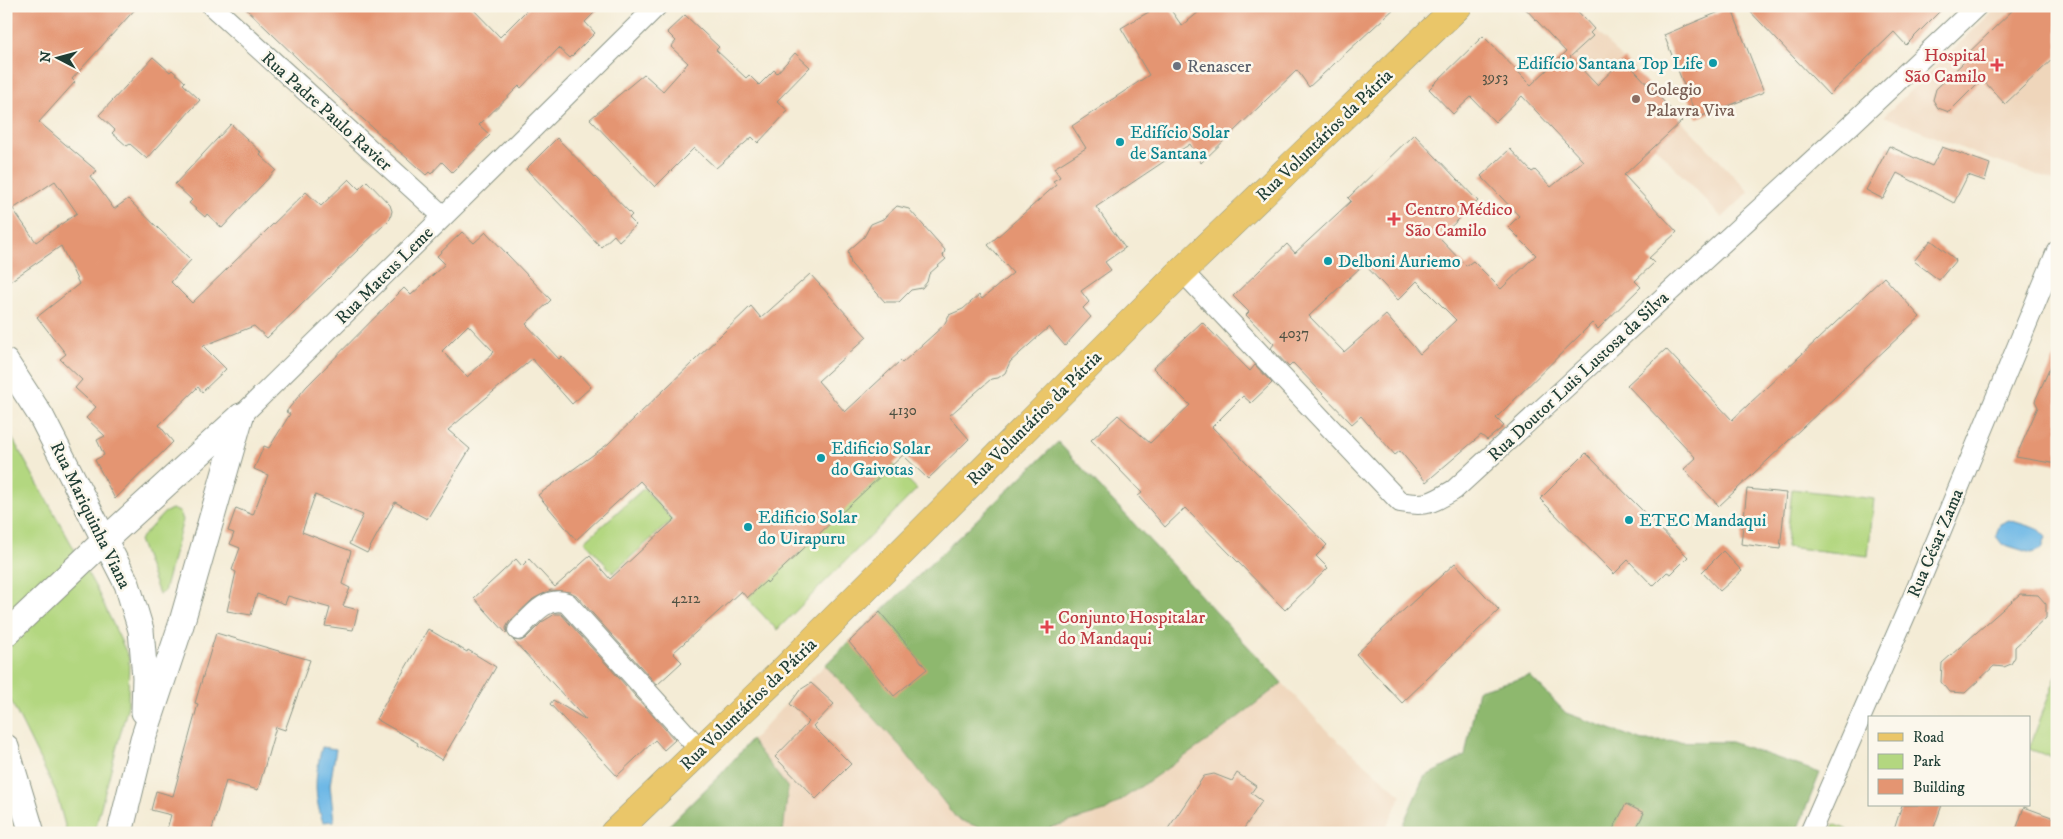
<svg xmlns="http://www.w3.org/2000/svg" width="2063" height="839" font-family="'IM FELL DW Pica',serif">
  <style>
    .built { fill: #efd6bb }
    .green { fill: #b3d780; stroke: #698a5a }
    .forest { fill: #8eb86e; stroke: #567a51 }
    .water { fill: #6db8e6; stroke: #467a8d }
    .building { fill: #e49572; fill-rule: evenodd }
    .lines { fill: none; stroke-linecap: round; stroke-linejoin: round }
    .minor-casing { stroke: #8a9485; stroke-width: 22 }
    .tertiary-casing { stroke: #8a9485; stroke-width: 27 }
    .primary-casing { stroke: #8a9485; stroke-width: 29 }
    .minor { stroke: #fff; stroke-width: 20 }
    .tertiary { stroke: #fff; stroke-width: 25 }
    .primary { stroke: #eac669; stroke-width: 28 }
    .culture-dot { fill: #0f9aa8; stroke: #fbf7ec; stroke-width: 2 }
    .health-dot { fill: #e0444e; stroke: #fbf7ec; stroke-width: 2 }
    .worship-dot { fill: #6b7280; stroke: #fbf7ec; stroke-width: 2 }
    .education-dot { fill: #8d6e63; stroke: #fbf7ec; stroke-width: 2 }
    .labels { text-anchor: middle; stroke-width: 5; stroke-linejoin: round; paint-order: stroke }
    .number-label { font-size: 15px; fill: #505344 }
    .health-label { font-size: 18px; fill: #be3a42; stroke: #fbf7ec; text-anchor: start }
    .culture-label { font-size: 18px; fill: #0d838f; stroke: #fbf7ec; text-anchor: start }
    .worship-label { font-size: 18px; fill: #5b616d; stroke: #fbf7ec; text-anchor: start }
    .education-label { font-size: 18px; fill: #785e54; stroke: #fbf7ec; text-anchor: start }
    .street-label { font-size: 18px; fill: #1f3d34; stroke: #fbf7ec }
  </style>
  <rect width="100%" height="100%" fill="#fbf7ec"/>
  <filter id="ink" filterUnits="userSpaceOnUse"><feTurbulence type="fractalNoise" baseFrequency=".02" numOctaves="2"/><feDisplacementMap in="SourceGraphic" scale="10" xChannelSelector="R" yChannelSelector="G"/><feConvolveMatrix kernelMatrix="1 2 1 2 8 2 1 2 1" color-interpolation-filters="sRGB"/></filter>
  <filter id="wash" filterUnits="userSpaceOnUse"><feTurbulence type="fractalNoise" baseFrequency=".0096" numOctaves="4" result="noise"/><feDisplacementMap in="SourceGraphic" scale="20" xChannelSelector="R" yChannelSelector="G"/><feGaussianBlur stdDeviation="1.12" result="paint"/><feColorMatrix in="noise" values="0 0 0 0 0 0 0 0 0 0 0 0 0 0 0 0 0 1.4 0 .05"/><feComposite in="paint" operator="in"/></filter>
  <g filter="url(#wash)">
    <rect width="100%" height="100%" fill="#f4ecd6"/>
    <!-- built -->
    <g class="built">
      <path d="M1523 6H1573L1749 192 1722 218Z"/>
      <path d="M1994 6H2057V182L1978 155 1884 116 1990 14Z"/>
      <path d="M1058 442 1330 734 1401 795 1384 833H661L721 774 792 697Z"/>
    </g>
    <!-- green -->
    <g class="green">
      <path d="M6 427 96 588 129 658 128 705 94 833H67L56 792 6 691Z"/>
      <path d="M893 465 917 489 777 630 747 598 802 551 801 549Z"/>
      <path d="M644 488 672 520 613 573 585 541Z"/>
      <path d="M1792 489 1874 499 1868 556 1786 547Z"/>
      <path d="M172 509 180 512 183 520 164 592 159 594 139 540 164 513Z"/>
      <path d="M2057 674V759L2029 749Z"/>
      <path d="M1834 824 1854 833H1831Z"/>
    </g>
    <!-- forest -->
    <g class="forest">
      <path d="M1058 442 1282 683 1210 739 1105 811 1032 833H994L957 819 901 747 825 665Z"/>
      <path d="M1530 676 1566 713 1643 741 1731 742 1820 773 1796 833H1399L1424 777 1465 756 1478 690Z"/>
      <path d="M751 740 788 788 783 833H661L721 774Z"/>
    </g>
    <!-- water -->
    <g class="water">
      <path d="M2009 520 2038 529 2046 537 2042 549 2031 553 2002 544 1996 536 2000 524Z"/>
      <path d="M322 747 336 749 330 785 334 821 323 822C313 796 315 773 322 747Z"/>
    </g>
    <g id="blocks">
      <!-- building -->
      <g class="building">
        <path d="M6 6H138L72 79 75 82 39 122 97 171 90 176 114 209 128 199 191 260 171 282 192 303 306 192 321 206 349 179 359 189 367 181 390 205 392 211 390 219 267 338 254 326 203 346 226 369 202 392 198 387 159 425 173 442 115 499 95 460 104 455 97 440 105 436 86 418 96 407 75 388 82 380 60 359 66 354 37 317 79 284 61 246 6 284ZM55 181 77 213 36 242 13 209Z"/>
        <path d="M243 6H470L500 37 531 6H601L585 22 595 33 570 58 559 48 521 88 519 86 479 125 490 135 452 172 442 162 431 174 429 172 426 175 328 88Z"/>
        <path d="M1159 6H1168L1182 26 1206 6H1397L1309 87 1297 70 1201 163 1190 144 1096 207 1125 248 1105 262 1111 270 1081 291 1089 302 1083 308 1091 317 1065 346 1049 327 1010 362 1005 373 998 378 991 379 949 416 969 439 928 479 903 455 767 583 766 581 747 598 741 591 673 653 682 662 657 685 576 595 570 592 551 590 533 599 509 622 506 628 507 634 474 598 516 559 522 566 529 559 555 587 590 556 610 579 675 519 640 481 576 540 538 495 608 444 751 306 761 318 810 274 867 337 818 381 845 412 900 361 902 363 944 325 949 315 963 309 979 295 982 299 1013 273 988 245 1056 185 1053 181 1060 177 1054 168 1086 148 1072 126 1149 75 1121 28Z"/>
        <path d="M1523 6H1573L1594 29 1590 33 1593 36 1570 57 1597 85 1624 59 1682 121 1624 175 1677 232 1649 258 1654 263 1635 281 1641 287 1598 329 1592 323 1496 418 1504 426 1487 440 1481 435 1426 482 1400 451 1395 455 1361 416 1352 424 1293 363 1289 367 1271 348 1274 344 1246 315 1249 312 1233 296 1287 244 1295 253 1351 201 1348 198 1414 134 1478 201 1439 238 1466 266 1473 261 1501 289 1536 255 1508 227 1519 216 1481 176 1510 149 1532 172 1535 170 1551 187 1583 161 1522 96 1495 122 1471 97 1453 114 1429 89 1483 36 1531 85 1566 52ZM1364 264 1398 300 1417 281 1456 320 1420 354 1386 315 1344 352 1309 316Z"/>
        <path d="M1745 6H1945L1906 45 1894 32 1829 95Z"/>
        <path d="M2017 6H2057V55L2005 104 1982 79 1949 112 1938 108 1933 100 1936 89 1965 61 1962 59Z"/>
        <path d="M1731 7 1764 92 1697 118 1664 35Z"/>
        <path d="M685 15 719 47 716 50 746 78 749 75 759 85 774 70 777 73 795 53 810 67 777 101 788 111 758 143 752 137 716 168 694 148 655 187 590 119 644 74 663 91 688 63 671 47 676 41 667 32Z"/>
        <path d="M153 57 170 72 172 70 185 82 183 84 200 100 147 159 130 144 127 146 112 133 115 130 99 115Z"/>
        <path d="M231 124 262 153 260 155 276 170 222 228 207 214 205 217 189 203 192 200 175 184Z"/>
        <path d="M557 138 632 215 629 218 636 225 619 241 614 235 601 247 526 169Z"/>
        <path d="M1889 146 1932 166 1942 147 1990 164 1985 181 1968 175 1954 203 1897 173 1883 199 1866 190Z"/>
        <path d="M897 206 909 209 945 250 943 256 946 259 929 274 927 282 922 288 911 290 899 302H885L851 264 848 251 864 237 871 224 883 219Z"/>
        <path d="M462 232 474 243 486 232 551 300 526 324 559 359 562 356 591 387 572 404 532 359 448 430 470 449 427 519 395 502 367 553 349 544 363 515 315 495 302 532 351 551 342 584 350 588 343 606 358 610 353 630 325 626 330 608 288 596 285 604 257 594 251 615 227 611 236 572 232 570 240 548 230 544 234 533 228 531 236 508 253 515 268 475 254 469 264 446 269 448 290 414 286 412 306 387 404 288 411 295 445 264 437 256ZM468 325 494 352 467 377 442 351Z"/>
        <path d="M1931 240 1956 260 1939 280 1914 261Z"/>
        <path d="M1884 277 1920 317 1719 506 1684 469 1696 458 1627 385 1666 349 1732 420Z"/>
        <path d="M1202 322 1250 371 1255 365 1272 383 1251 403 1243 396 1212 427 1327 545 1316 556 1328 568 1285 610 1185 508 1165 527 1138 496 1142 493 1091 440 1118 415 1150 443 1190 405 1153 368Z"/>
        <path d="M2057 352V464L2016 457 2038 407 2035 401Z"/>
        <path d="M1586 453 1688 557 1671 574 1667 572 1653 586 1628 560 1614 574 1540 499Z"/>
        <path d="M1747 489 1786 493 1780 549 1741 544Z"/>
        <path d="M1723 551 1742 571 1720 591 1702 572Z"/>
        <path d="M1455 563 1499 610 1402 703 1356 654Z"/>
        <path d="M2020 594 2038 595 2046 604V618L2015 647V657L2011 664 2004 667 1994 666 1965 693 1949 692 1941 682 1942 663Z"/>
        <path d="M880 612 927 669 894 696 849 642Z"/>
        <path d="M555 614H561L675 740 664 750 655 740 617 776 550 704 553 700 586 720 513 640 521 641 526 638 542 622Z"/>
        <path d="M428 629 467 652 468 650 496 667 442 760 417 745 418 743 376 719Z"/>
        <path d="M216 633 310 660 285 730 276 727 258 790 226 781 211 833H171V830L167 829 171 815 151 810 156 791 173 796 198 704 195 703Z"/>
        <path d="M811 683 834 704 813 726 851 764 816 799 775 757 809 722 790 704 800 690Z"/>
        <path d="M1237 773 1256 786 1251 793 1262 801 1241 833H1165L1204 776 1214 774 1232 781Z"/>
        <path d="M1626 804 1644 813 1634 833H1611Z"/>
        <path d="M1902 805H1942L1932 833H1893Z"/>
        <path d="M2024 807 2057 819V833H2015Z"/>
      </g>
    </g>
  </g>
  <g filter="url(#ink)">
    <use href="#blocks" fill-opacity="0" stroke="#8a9485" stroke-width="1"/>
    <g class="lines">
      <!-- minor casing -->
      <g class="minor-casing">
        <g id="minor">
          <path d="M212 6 443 216"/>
          <path d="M1182 271 1400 502C1426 507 1432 503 1454 490L1852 124 1977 6"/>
          <path d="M241 416 657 6"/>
          <path d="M518 630C531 617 546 595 567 603L701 751"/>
          <path d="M1810 833 1917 588 2057 251"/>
        </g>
      </g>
      <!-- tertiary casing -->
      <g class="tertiary-casing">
        <g id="tertiary">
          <path d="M6 362 41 416 127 584 141 630 145 677 144 712"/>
          <path d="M6 634 106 539 241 416"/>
          <path d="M6 747 32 833"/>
          <path d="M120 833 143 739 181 625 241 416"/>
        </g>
      </g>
      <!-- primary casing -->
      <g class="primary-casing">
        <path id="primary" d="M614 833 782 672 1182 271 1458 6"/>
      </g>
      <!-- minor -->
      <use href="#minor" class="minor"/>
      <!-- tertiary -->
      <use href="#tertiary" class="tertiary"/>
      <!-- primary -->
      <use href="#primary" class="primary"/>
    </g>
  </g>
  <!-- markers -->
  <g class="culture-dot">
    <circle cx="1713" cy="63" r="5"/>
    <circle cx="1120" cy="142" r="5"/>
    <circle cx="1328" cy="261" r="5"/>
    <circle cx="821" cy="458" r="5"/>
    <circle cx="1629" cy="520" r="5"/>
    <circle cx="748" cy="527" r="5"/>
  </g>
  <g class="health-dot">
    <path d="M1994.5 57.5h5v5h5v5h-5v5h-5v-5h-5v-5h5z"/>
    <path d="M1391.5 211.5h5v5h5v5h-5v5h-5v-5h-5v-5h5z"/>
    <path d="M1044.5 619.5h5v5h5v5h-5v5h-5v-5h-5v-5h5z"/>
  </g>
  <circle class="worship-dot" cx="1177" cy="66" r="5"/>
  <circle class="education-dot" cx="1636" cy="99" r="5"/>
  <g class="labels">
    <!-- number labels -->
    <g class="number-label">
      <text x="1495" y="82">3953</text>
      <text x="1294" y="338">4037</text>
      <text x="903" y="415">4130</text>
      <text x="686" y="603">4212</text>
    </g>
    <!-- health labels -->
    <g class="health-label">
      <text x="1986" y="61" text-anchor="end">Hospital<tspan x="1986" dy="21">São Camilo</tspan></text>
      <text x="1405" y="215">Centro Médico<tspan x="1405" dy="21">São Camilo</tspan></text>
      <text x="1058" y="623">Conjunto Hospitalar<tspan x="1058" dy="21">do Mandaqui</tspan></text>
    </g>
    <!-- culture labels -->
    <g class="culture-label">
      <text x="1703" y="69" text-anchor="end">Edifício Santana Top Life</text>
      <text x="1130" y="138">Edifício Solar<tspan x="1130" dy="21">de Santana</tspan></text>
      <text x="1338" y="267">Delboni Auriemo</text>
      <text x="831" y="454">Edificio Solar<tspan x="831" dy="21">do Gaivotas</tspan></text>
      <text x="758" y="523">Edificio Solar<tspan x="758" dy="21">do Uirapuru</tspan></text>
      <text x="1639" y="526">ETEC Mandaqui</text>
    </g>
    <!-- worship labels -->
    <g class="worship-label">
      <text x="1187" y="72">Renascer</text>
    </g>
    <!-- education labels -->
    <g class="education-label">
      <text x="1646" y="95">Colegio<tspan x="1646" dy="21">Palavra Viva</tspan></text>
    </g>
    <!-- street labels -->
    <g class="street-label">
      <text transform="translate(327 111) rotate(42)" y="6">Rua Padre Paulo Ravier</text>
      <text transform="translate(1324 135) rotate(-44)" y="6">Rua Voluntários da Pátria</text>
      <text transform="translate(384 275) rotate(-45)" y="6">Rua Mateus Leme</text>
      <text transform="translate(1578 376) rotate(-43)" y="6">Rua Doutor Luis Lustosa da Silva</text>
      <text transform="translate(1034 418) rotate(-45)" y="6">Rua Voluntários da Pátria</text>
      <text transform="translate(91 515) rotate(64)" y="6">Rua Mariquinha Viana</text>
      <text transform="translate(1935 543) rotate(-67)" y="6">Rua César Zama</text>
      <text transform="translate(748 704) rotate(-44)" y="6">Rua Voluntários da Pátria</text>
    </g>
  </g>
  <!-- margin -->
  <rect width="2063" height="839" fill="none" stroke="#fbf7ec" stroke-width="25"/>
  <!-- legend -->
  <rect x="1868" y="716" width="162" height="90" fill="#fbf7ec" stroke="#a3ada2"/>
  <rect x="1878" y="733" width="25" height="8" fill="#eac669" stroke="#a3ada2"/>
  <text x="1913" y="742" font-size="15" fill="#1f3d34">Road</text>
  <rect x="1878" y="754" width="25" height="15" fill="#b3d780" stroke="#a3ada2"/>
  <text x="1913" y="766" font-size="15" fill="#1f3d34">Park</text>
  <rect x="1878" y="779" width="25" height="15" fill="#e49572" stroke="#a3ada2"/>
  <text x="1913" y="792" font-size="15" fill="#1f3d34">Building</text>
  <!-- north arrow -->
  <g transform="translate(58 58) rotate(276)" stroke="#fbf7ec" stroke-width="4" paint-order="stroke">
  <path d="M0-4L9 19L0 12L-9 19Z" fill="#1f3d34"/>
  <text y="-8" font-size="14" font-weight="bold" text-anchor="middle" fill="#1f3d34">N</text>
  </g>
</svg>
